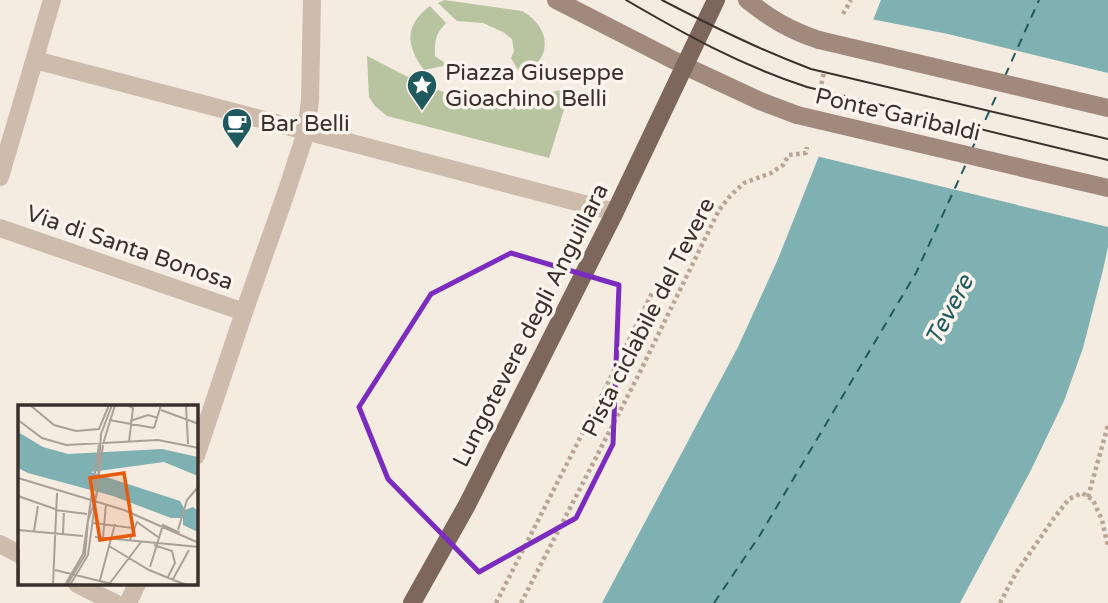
<svg xmlns="http://www.w3.org/2000/svg" width="1108" height="603" font-family="'Varela Round',sans-serif">
  <style>
    .green { fill: #b8c4a0 }
    .water { fill: #7fb0b2 }
    .pier { fill: #f4ebe1 }
    .lines { fill: none; stroke-linecap: round; stroke-linejoin: round }
    .ferry { stroke: #1f5a5e; stroke-width: 2; stroke-dasharray: 9 7; stroke-linecap: butt }
    .path { stroke: #b9a596; stroke-width: 4.5; stroke-dasharray: 3.5 3.5; stroke-linecap: butt }
    .street { stroke: #cdbbac; stroke-width: 18 }
    .secondary { stroke: #a18a7d; stroke-width: 18 }
    .primary { stroke: #7d675c; stroke-width: 18 }
    .tram { stroke: #3b302b; stroke-width: 2 }
    .secondary-bridge { stroke: #a18a7d; stroke-width: 18 }
    .marked { fill: none; stroke: #7b2cbf; stroke-width: 5; stroke-linejoin: round }
    .labels { text-anchor: middle; stroke-width: 7; stroke-linejoin: round; paint-order: stroke }
    .poi-label { font-size: 23px; fill: #3b302b; stroke: #fbf5ee; text-anchor: start }
    .street-label { font-size: 23px; fill: #3b302b; stroke: #fbf5ee }
    .water-label { font-size: 24px; font-style: italic; fill: #1f5a5e; stroke: #fbf5ee }
    .inset-river { fill: none; stroke: #7fb0b2; stroke-width: 3.5 }
    .inset-road { fill: none; stroke: #aaa098; stroke-width: 2 }
    .view { fill: #e8590c; fill-opacity: 0.15; stroke: #e8590c; stroke-width: 3.5 }
    .inset-edge { fill: none; stroke: #3b302b; stroke-width: 3.5 }
  </style>
  <rect width="100%" height="100%" fill="#f4ebe1"/>
  <!-- green -->
  <g class="green">
    <path d="M444 0 522 11C552 28 553 60 521 75L511 58 514 51 512 39 503 32 483 23 457 21 438 3Z"/>
    <path d="M430 6 446 23C435 35 435 40 435 56L448 65 424 70C406 46 404 25 430 6Z"/>
    <path d="M367 56C405 75 441 97 484 101 510 104 545 94 571 87L549 158 387 116 375 106 369 97Z"/>
  </g>
  <!-- water -->
  <path class="water" d="M881 0H1108V247L1103 270 1083 348 1064 401 1031 470 960 603H602L738 347 778 259Z"/>
  <!-- pier -->
  <path class="pier" d="M871 19 948 34 1108 73V227L816 156Z"/>
  <g class="lines">
    <!-- ferry -->
    <g class="ferry">
      <path d="M1005 76 1039 0"/>
      <path d="M972 149 999 90"/>
      <path d="M714 603 760 535 916 273 966 164"/>
    </g>
    <!-- path -->
    <g class="path">
      <path d="M843 14 851 0"/>
      <path d="M820 91 824 72"/>
      <path d="M1088 497 1108 425"/>
      <path d="M496 603 605 389 653 291"/>
      <path d="M521 603 638 376 719 210 730 196 744 183 771 173 783 165 789 155 806 153 807 147"/>
      <path d="M1000 603 1016 573 1054 518 1069 499 1082 493 1093 500 1102 520 1108 547"/>
    </g>
    <!-- street -->
    <g class="street">
      <path d="M35 60 615 212"/>
      <path d="M0 177 52 0"/>
      <path d="M0 228 244 312"/>
      <path d="M196 456 244 312 287 190 306 132 310 100 312 0"/>
      <path d="M0 544 19 554"/>
      <path d="M77 584 115 603"/>
      <path d="M128 603 137 584"/>
    </g>
    <!-- secondary -->
    <g class="secondary">
      <path d="M556 0 685 66 760 101 797 115"/>
      <path d="M747 0C771 19 789 30 819 40"/>
    </g>
    <!-- primary -->
    <path class="primary" d="M412 603 467 505 615 212 716 0"/>
    <!-- tram -->
    <g class="tram">
      <path d="M626 0C684 34 742 66 807 87L1108 160"/>
      <path d="M662 0C712 26 758 49 811 69L1108 139"/>
    </g>
    <!-- secondary-bridge -->
    <g class="secondary-bridge">
      <path d="M819 40 1108 108"/>
      <path d="M797 115 1108 188"/>
    </g>
  </g>
  <!-- marked area -->
  <path class="marked" d="M511 253 619 285 613 444 576 518 479 572 388 479 359 407 431 294Z"/>
  <!-- icons -->
  <defs>
    <g id="sight-pin" transform="scale(1.575)"><path d="M0 17L-7.5 6A9.5 9.5 0 1 1 7.5 6Z" fill="#1f5a5e" stroke="#fbf5ee"/><path d="M0-6L1.8-2.2L6-1.7L2.9 1.2L3.7 5.4L0 3.3L-3.7 5.4L-2.9 1.2L-6-1.7L-1.8-2.2Z" fill="#fff"/></g>
    <g id="cafe-pin" transform="scale(1.575)"><path d="M0 17L-7.5 6A9.5 9.5 0 1 1 7.5 6Z" fill="#1f5a5e" stroke="#fbf5ee"/><path d="M-5.5-4.5H6V0H3Q3 3.5 0 3.5H-2.5Q-5.5 3.5-5.5 0ZM3-3.2v2h1.7v-2ZM-6 4.5H4V6H-6Z" fill="#fff"/></g>
  </defs>
  <g fill-rule="evenodd">
    <use href="#sight-pin" x="422" y="85"/>
    <use href="#cafe-pin" x="237" y="123"/>
  </g>
  <g class="labels">
    <!-- poi labels -->
    <g class="poi-label">
      <text x="445" y="80">Piazza Giuseppe<tspan x="445" dy="26">Gioachino Belli</tspan></text>
      <text x="260" y="131">Bar Belli</text>
    </g>
    <!-- street labels -->
    <g class="street-label">
      <text transform="translate(898 114) rotate(13)" y="8">Ponte Garibaldi</text>
      <text transform="translate(130 247) rotate(19)" y="8">Via di Santa Bonosa</text>
      <text transform="translate(648 317) rotate(-63)" y="8">Pista ciclabile del Tevere</text>
      <text transform="translate(530 325) rotate(-63)" y="8">Lungotevere degli Anguillara</text>
    </g>
    <!-- water labels -->
    <g class="water-label">
      <text transform="translate(949 310) rotate(-62)" y="8">Tevere</text>
    </g>
  </g>
  <!-- overview -->
  <g transform="translate(18 405)">
    <rect width="180" height="180" fill="#f4ebe1"/>
    <path d="M0 27 25 42 50 49 144 44 180 52V71L146 57 73 67 162 96 167 105 175 102 180 106V127L165 120V113H153L95 91 10 68 0 63Z" fill="#7fb0b2"/>
    <path class="inset-river" d="M0 47 33 64 73 77M82 79 118 97"/>
    <path class="inset-road" d="M12 0 36 20 58 26 81 24 91 0M109 0 115 3 111 37M168 0 170 39M143 5 181 19M0 15 24 33 48 40 140 35 181 43M91 15 136 23M112 16 130 10 140 13M136 23 143 0M85 39 97 0M0 73 106 105 181 138M0 91 37 104M37 105 69 109M75 118 115 123M0 125 65 131M160 125 169 95 181 81M16 126 20 101M45 129 46 106M77 132 181 142M85 133 88 99M112 135 119 117 140 132M136 140 154 146 157 158 150 172M91 141 131 165 168 180M132 162 145 120 162 128M37 165 98 180M155 174 171 145M82 175 97 119M92 178 123 137M1 180V144M35 180 39 88M47 180 65 149 81 40M49 180 67 150 70 116 79 89 83 29 94 0M52 180 70 150 85 40"/>
    <path class="view" d="M106 68 116 130 82 135 72 73Z"/>
    <rect width="180" height="180" class="inset-edge"/>
  </g>
</svg>
